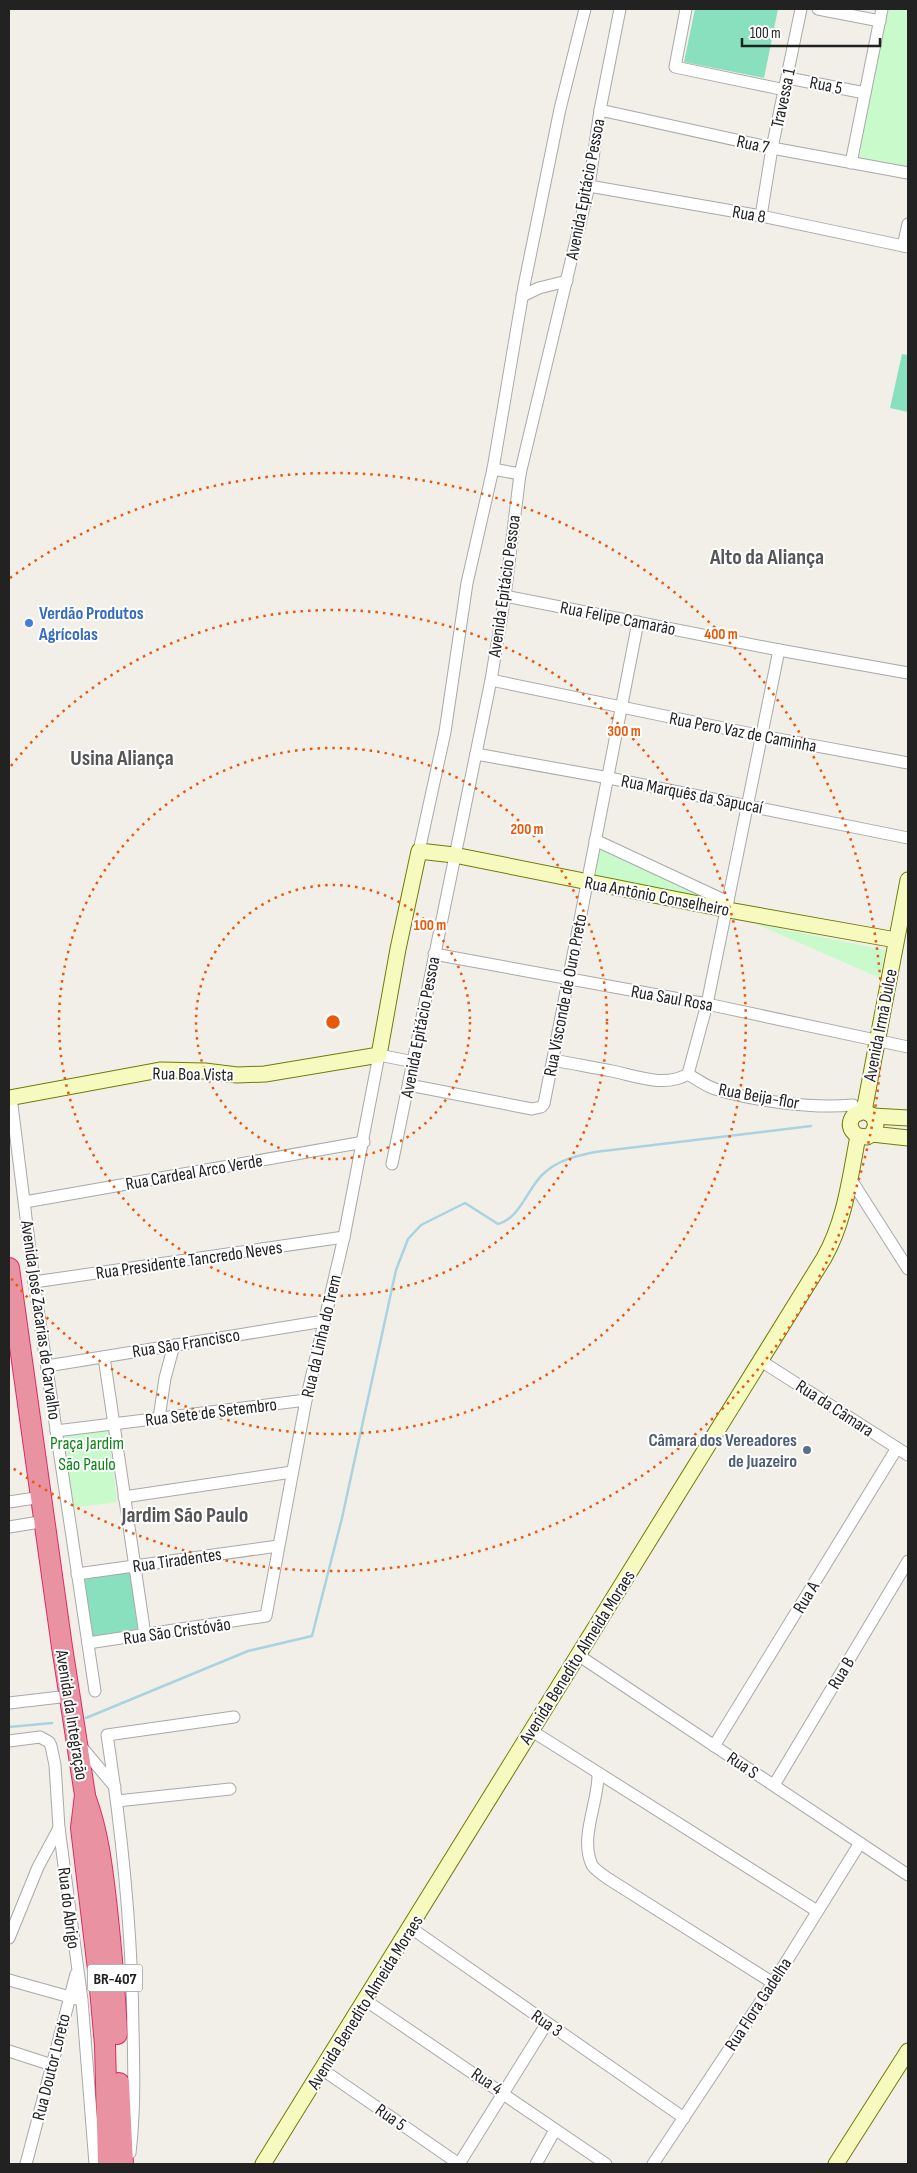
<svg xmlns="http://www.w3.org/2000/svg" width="917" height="2173" font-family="'Sofia Sans Condensed',sans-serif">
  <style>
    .park { fill: #c8facc }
    .pitch { fill: #88e0be }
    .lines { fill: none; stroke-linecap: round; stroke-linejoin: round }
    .stream { stroke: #aad3df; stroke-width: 2.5 }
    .street-casing { stroke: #a9a9a9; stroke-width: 13 }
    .secondary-casing { stroke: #707d05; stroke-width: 17 }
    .highway-casing { stroke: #dc2a67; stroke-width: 22 }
    .street { stroke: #fff; stroke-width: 11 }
    .secondary { stroke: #f7fabf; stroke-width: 15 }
    .highway { stroke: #e892a2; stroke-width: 20 }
    .ring { fill: none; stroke: #e8590c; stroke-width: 2.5; stroke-dasharray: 2.5 5 }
    .shop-dot { fill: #3f7fe0; stroke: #fff; stroke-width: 2 }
    .service-dot { fill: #5c6f8a; stroke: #fff; stroke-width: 2 }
    .labels { text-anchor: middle; stroke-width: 4; stroke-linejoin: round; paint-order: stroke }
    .shield { fill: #fff; stroke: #646464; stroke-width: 1 }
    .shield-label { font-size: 16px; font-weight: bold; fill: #222 }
    .street-label { font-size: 18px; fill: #222; stroke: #fff }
    .shop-label { font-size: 18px; font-weight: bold; fill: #366cbe; stroke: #fff; text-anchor: start }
    .service-label { font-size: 18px; font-weight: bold; fill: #4e5e75; stroke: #fff; text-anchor: end }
    .park-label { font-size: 18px; fill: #0c8416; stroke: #fff }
    .district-label { font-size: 22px; font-weight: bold; fill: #555; stroke: #fff }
    .centre { fill: #e8590c; stroke: #fff; stroke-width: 2.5 }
    .ring-label { font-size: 15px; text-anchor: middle; font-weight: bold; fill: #e8590c; stroke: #fff; stroke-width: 4; stroke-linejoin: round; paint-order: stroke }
  </style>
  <rect width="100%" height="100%" fill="#f2efe9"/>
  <!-- park -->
  <g class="park">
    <path d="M888 9H908V168L858 157Z"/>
    <path d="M598 844 723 903 592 877Z"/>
    <path d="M756 924 885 950 880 978Z"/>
    <path d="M108 1427 117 1502 72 1508 60 1434Z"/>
  </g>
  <!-- pitch -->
  <g class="pitch">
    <path d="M695 9H778L764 78 684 62Z"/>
    <path d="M902 354 908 355V412L890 408Z"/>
    <path d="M130 1571 138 1631 90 1637 82 1577Z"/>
  </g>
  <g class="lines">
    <!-- stream -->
    <g class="stream">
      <path d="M86 1718 248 1651 312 1636 342 1518 396 1270 408 1239 421 1225 465 1203 498 1224C519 1219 527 1190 542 1175 557 1160 576 1156 595 1152L811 1126"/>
      <path d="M9 1727 52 1723"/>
    </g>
    <!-- street casing -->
    <g class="street-casing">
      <g id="street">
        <path d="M686 9 675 67 785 90"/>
        <path d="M818 9 880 21"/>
        <path d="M788 78 865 93"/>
        <path d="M600 110 772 148 908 173"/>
        <path d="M851 163 882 9"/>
        <path d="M589 186 761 216 908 247"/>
        <path d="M761 216 772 148 801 9"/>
        <path d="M903 246 908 224"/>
        <path d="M522 296 539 288 567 281"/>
        <path d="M493 469 520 474"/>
        <path d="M505 596 779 650 908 673"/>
        <path d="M491 680 762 736 908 763"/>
        <path d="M476 754 609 778 908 838"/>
        <path d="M595 840 728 902"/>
        <path d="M419 851 445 732 467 583 493 469 524 286 560 109 585 9"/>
        <path d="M434 954 707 1004 908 1047"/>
        <path d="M553 1060C573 1064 592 1067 612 1071 636 1076 665 1088 688 1074 696 1079 706 1086 715 1089 755 1101 811 1109 853 1105"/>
        <path d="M688 1074 707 1004 779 650"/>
        <path d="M409 1085 532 1109 541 1107 544 1104 638 622"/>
        <path d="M11 1097 34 1282 95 1691"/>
        <path d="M392 1164 491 680 505 596 520 474 589 186 600 110 620 9"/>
        <path d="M850 1178 908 1269"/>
        <path d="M25 1202 364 1142"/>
        <path d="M34 1282 344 1237"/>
        <path d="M104 1357 145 1635"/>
        <path d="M761 1361 908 1455"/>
        <path d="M47 1366 324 1321"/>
        <path d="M159 1418 165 1378 174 1345"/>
        <path d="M56 1431 306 1400"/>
        <path d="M124 1497 292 1472"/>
        <path d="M9 1502 42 1497"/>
        <path d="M9 1527 46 1521"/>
        <path d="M77 1574 278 1546"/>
        <path d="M88 1643 266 1616 306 1400 344 1237 379 1055 414 1062"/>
        <path d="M578 1655 908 1875"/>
        <path d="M9 1703 69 1696"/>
        <path d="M532 1731 817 1911"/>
        <path d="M9 1741 40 1737 49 1742 51 1746 55 1765 59 1828 82 2000 95 2164"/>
        <path d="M79 1744 115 1787"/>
        <path d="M714 1746 897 1448"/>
        <path d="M598 1773C599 1802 579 1837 592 1865 595 1870 602 1874 607 1878L773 1983"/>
        <path d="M774 1785 908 1561"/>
        <path d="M117 1801 230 1789"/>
        <path d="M411 1928 684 2118"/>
        <path d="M9 1938 38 1867 59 1828"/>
        <path d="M9 1980 77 1999"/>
        <path d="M365 2000 606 2164"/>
        <path d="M9 2051 52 2065"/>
        <path d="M323 2070 459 2164"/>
        <path d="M130 2153C135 2112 134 2070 133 2029 132 1930 122 1832 107 1735L234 1717"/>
        <path d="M26 2164 76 1974"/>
        <path d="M459 2164 547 2023"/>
        <path d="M536 2164 555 2130"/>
        <path d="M653 2164 773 1983 860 1843"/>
      </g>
    </g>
    <!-- secondary casing -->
    <g class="secondary-casing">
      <g id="secondary">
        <path d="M9 1098 160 1070 205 1071 237 1075 265 1074 379 1055 398 949 419 851 454 855 734 911 896 940"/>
        <path d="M864 1111 908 880"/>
        <path d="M873 1116 908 1118"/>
        <path d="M872 1134 876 1125 873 1116 864 1111 854 1115C848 1123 849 1130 858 1136L867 1137 872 1134 908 1138"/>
        <path d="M263 2164 824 1258C845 1221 850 1178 858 1136"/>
        <path d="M836 2164 908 2051"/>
      </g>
    </g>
    <!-- highway casing -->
    <g class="highway-casing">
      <g id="highway">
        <path d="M9 1268 62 1647 85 1795 81 1828 99 1978 105 2045 108 2164"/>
        <path d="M86 1799C98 1832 102 1866 106 1900 111 1945 115 1989 117 2034"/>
        <path d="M119 2083 123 2164"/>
      </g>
    </g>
    <!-- street -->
    <use href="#street" class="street"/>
    <!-- secondary -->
    <use href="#secondary" class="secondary"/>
    <!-- highway -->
    <use href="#highway" class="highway"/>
  </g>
  <!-- distance rings -->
  <g class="ring">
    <circle cx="333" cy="1022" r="137"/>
    <circle cx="333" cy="1022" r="274"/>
    <path d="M11 766A412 412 0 1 1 11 1278"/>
    <path d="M10 578A549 549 0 1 1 10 1466"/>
  </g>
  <!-- markers -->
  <circle class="shop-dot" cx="29" cy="623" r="5"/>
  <circle class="service-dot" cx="807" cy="1450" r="5"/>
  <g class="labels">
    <!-- shield labels -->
    <rect class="shield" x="87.5" y="1964.5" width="55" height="27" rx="4"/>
    <g class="shield-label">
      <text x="115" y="1984">BR-407</text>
    </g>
    <!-- street labels -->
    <g class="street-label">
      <text transform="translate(826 85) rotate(11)" y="6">Rua 5</text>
      <text transform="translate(783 98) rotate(-78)" y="6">Travessa 1</text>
      <text transform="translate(753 144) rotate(12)" y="6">Rua 7</text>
      <text transform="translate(585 189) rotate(-79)" y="6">Avenida Epitácio Pessoa</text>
      <text transform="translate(749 214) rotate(10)" y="6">Rua 8</text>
      <text transform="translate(504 586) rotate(-82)" y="6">Avenida Epitácio Pessoa</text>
      <text transform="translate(618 618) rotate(11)" y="6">Rua Felipe Camarão</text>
      <text transform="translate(743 732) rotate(11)" y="6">Rua Pero Vaz de Caminha</text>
      <text transform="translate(692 794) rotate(11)" y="6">Rua Marquês da Sapucaí</text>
      <text transform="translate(657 896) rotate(11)" y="6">Rua Antônio Conselheiro</text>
      <text transform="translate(565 995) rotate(-79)" y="6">Rua Visconde de Ouro Preto</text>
      <text transform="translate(672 998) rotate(10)" y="6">Rua Saul Rosa</text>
      <text transform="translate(880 1025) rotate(-79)" y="6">Avenida Irmã Dulce</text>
      <text transform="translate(420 1027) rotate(-79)" y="6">Avenida Epitácio Pessoa</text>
      <text transform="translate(193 1074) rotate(1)" y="6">Rua Boa Vista</text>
      <text transform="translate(759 1096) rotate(10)" y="6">Rua Beija-flor</text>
      <text transform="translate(194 1172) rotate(-10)" y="6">Rua Cardeal Arco Verde</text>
      <text transform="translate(189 1260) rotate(-8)" y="6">Rua Presidente Tancredo Neves</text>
      <text transform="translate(41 1320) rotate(82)" y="6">Avenida José Zacarias de Carvalho</text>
      <text transform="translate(321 1336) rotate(-77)" y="6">Rua da Linha do Trem</text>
      <text transform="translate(186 1343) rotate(-9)" y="6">Rua São Francisco</text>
      <text transform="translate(835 1408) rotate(33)" y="6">Rua da Câmara</text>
      <text transform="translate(211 1412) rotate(-7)" y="6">Rua Sete de Setembro</text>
      <text transform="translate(177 1560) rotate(-8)" y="6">Rua Tiradentes</text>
      <text transform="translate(806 1597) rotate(-59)" y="6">Rua A</text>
      <text transform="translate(177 1631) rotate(-8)" y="6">Rua São Cristóvão</text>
      <text transform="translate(577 1657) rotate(-58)" y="6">Avenida Benedito Almeida Moraes</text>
      <text transform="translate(841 1673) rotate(-59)" y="6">Rua B</text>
      <text transform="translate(72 1715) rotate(81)" y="6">Avenida da Integração</text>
      <text transform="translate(743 1765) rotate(34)" y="6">Rua S</text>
      <text transform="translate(69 1908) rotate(83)" y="6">Rua do Abrigo</text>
      <text transform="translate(365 2002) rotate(-58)" y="6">Avenida Benedito Almeida Moraes</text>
      <text transform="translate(758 2004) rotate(-57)" y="6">Rua Flora Gadelha</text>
      <text transform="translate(547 2023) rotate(35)" y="6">Rua 3</text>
      <text transform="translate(51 2067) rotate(-76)" y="6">Rua Doutor Loreto</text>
      <text transform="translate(487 2081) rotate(34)" y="6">Rua 4</text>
      <text transform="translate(391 2117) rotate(35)" y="6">Rua 5</text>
    </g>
    <!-- shop labels -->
    <g class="shop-label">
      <text x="39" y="619">Verdão Produtos<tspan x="39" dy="21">Agrícolas</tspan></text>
    </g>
    <!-- service labels -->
    <g class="service-label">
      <text x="797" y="1446">Câmara dos Vereadores<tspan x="797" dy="21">de Juazeiro</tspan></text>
    </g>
    <!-- park labels -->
    <g class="park-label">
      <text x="87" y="1449">Praça Jardim<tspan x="87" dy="21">São Paulo</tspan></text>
    </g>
    <!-- district labels -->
    <g class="district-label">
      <text x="767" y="564">Alto da Aliança</text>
      <text x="122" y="765">Usina Aliança</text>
      <text x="185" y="1522">Jardim São Paulo</text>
    </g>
  </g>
  <circle cx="333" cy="1022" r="8" class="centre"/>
  <g class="ring-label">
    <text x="721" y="639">400 m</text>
    <text x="624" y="736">300 m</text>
    <text x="527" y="834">200 m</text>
    <text x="430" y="930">100 m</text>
  </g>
  <!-- border -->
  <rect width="917" height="2173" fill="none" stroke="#222222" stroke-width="20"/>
  <!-- scale -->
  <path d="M742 38v8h138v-8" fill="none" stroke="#222222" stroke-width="2.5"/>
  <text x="750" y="38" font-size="15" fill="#222222" stroke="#ffffff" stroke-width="4" paint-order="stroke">100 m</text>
</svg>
